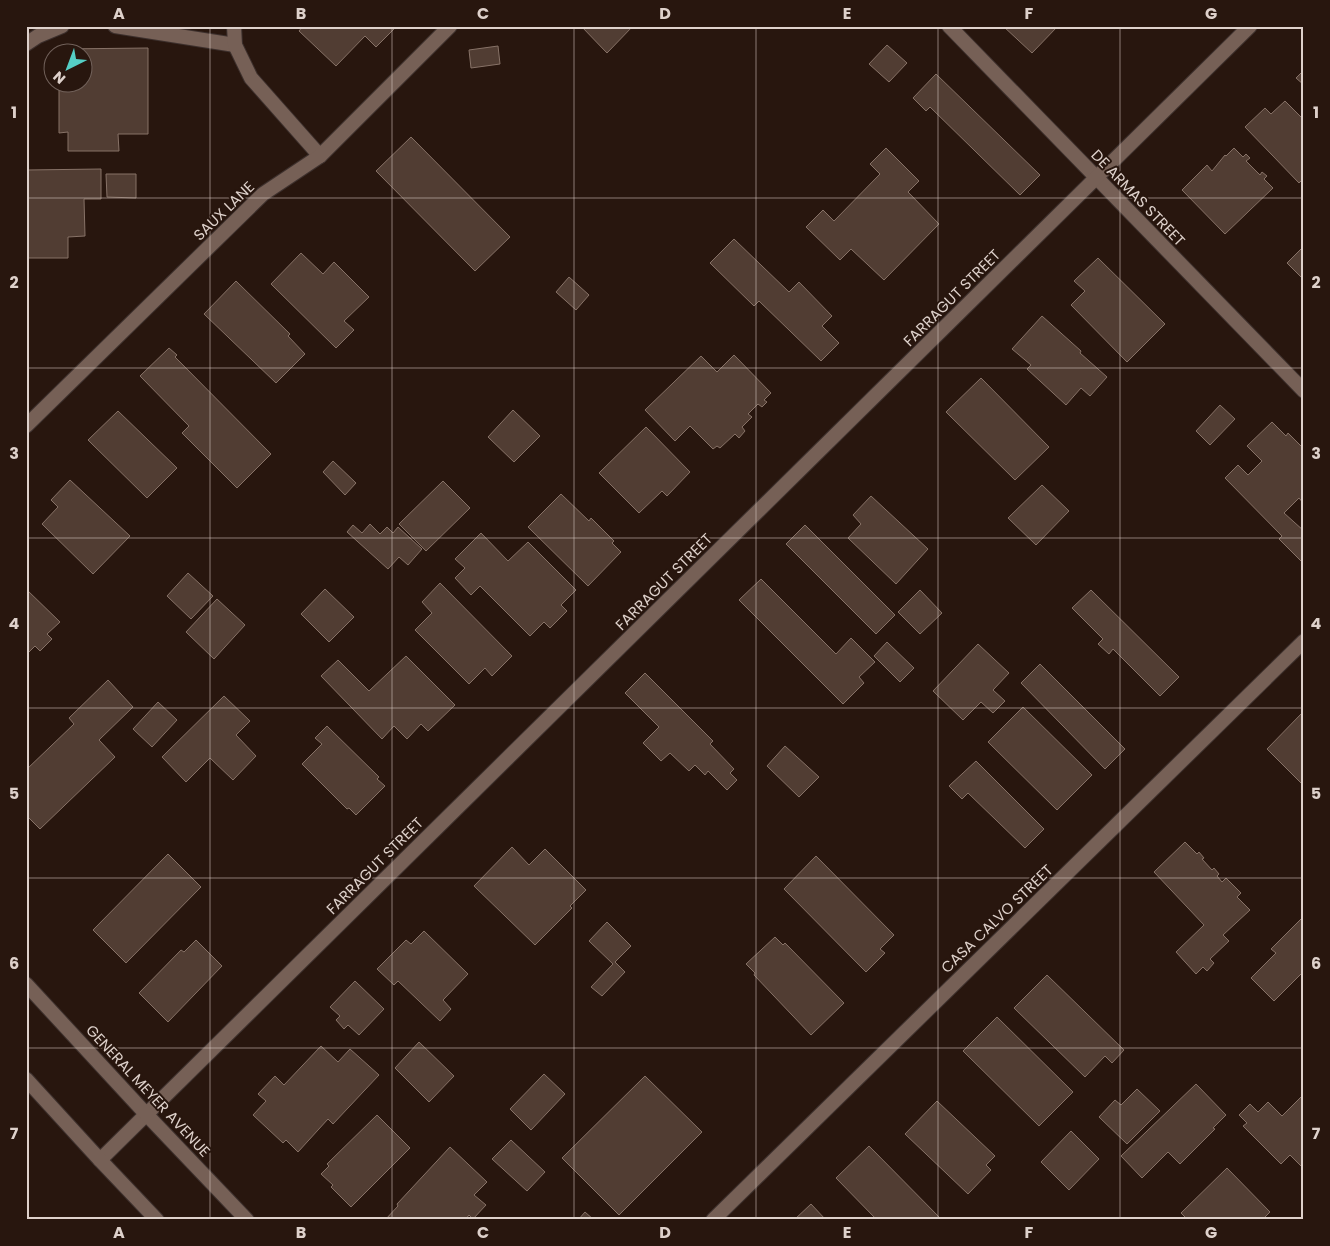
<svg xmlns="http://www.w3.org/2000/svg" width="1330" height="1246" font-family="Poppins,sans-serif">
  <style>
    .building { fill: #513d33; stroke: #877267 }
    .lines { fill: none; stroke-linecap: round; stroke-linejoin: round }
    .service-casing { stroke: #3d302d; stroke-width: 16 }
    .minor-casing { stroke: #3d302d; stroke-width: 16 }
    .secondary-casing { stroke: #3d302d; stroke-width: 16 }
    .service { stroke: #766056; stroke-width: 14 }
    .minor { stroke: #766056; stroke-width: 14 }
    .secondary { stroke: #766056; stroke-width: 14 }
    .grid { fill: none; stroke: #ded1cb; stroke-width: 1; stroke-opacity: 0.55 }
    .labels { text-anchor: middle; stroke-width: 4; stroke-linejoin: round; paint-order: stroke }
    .street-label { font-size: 15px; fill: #ded1cb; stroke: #28160e }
    .neatline { fill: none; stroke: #ded1cb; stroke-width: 2 }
    .grid-label { font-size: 16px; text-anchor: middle; font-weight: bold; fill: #ded1cb }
  </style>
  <rect width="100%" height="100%" fill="#28160e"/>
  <!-- building -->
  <g class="building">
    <path d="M303 26H397L376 47 365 36 336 66 299 31Z"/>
    <path d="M581 26H633L607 53Z"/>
    <path d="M1003 26H1057V27L1032 53Z"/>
    <path d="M887 45 907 63 889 82 869 64Z"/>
    <path d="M498 46 500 64 471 68 469 50Z"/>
    <path d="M148 48V134H118L119 151H68V132L59 133V82H82V52H59V49Z"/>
    <path d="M1304 70V85L1296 78Z"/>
    <path d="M936 74 1040 175 1020 195 930 107 926 111 913 98Z"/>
    <path d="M1285 101 1304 120V178L1299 183 1245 127 1265 108 1271 114Z"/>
    <path d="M411 137 510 237 475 271 376 171Z"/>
    <path d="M886 148 919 181 908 192 939 224 884 280 851 249 840 260 806 227 823 210 834 221 880 174 870 164Z"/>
    <path d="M1234 148 1243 157 1246 154 1250 158 1246 161 1260 175 1262 172 1267 176 1264 179 1273 188 1225 234 1182 190 1207 165 1212 171 1225 155 1226 156Z"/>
    <path d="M101 169V199H84L85 236 68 237V258H26V170Z"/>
    <path d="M106 174H136V198L107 197Z"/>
    <path d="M734 239 789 292 799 282 832 316 822 326 839 343 821 361 759 301 754 306 710 263Z"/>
    <path d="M1304 246V280L1287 263Z"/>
    <path d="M301 253 323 274 334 262 369 297 344 321 354 330 336 348 271 284Z"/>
    <path d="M1098 258 1165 324 1127 362 1071 305 1085 291 1074 281Z"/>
    <path d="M569 277 589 295 576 310 556 292Z"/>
    <path d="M236 281 290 334 288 336 305 354 276 383 204 314Z"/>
    <path d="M1042 316 1081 351 1080 353 1107 377 1090 396 1081 388 1066 405 1027 369 1031 365 1012 349Z"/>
    <path d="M169 348 177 355 175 357 271 454 237 488 182 433 189 426 140 376Z"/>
    <path d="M734 355 771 393 764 400 767 402 762 407 758 404 748 414 752 417 742 427 745 431 739 438 735 434 720 448 717 446 713 449 690 426 675 441 645 410 701 356 717 372Z"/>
    <path d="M981 378 1049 447 1015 480 946 412Z"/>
    <path d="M1220 405 1235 419 1210 445 1196 431Z"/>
    <path d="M513 410 540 436 514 462 488 437Z"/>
    <path d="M118 411 177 468 147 498 88 440Z"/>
    <path d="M1272 422 1286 436 1288 433 1304 449V504L1299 498 1284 513 1304 531V564L1279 539 1282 536 1225 478 1238 465 1248 475 1262 461 1247 446Z"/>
    <path d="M646 427 690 472 667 496 662 491 639 513 599 473Z"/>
    <path d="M333 461 356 483 345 495 323 472Z"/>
    <path d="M70 480 130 536 93 574 42 524 58 507 51 500Z"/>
    <path d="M443 481 470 508 426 551 399 524Z"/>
    <path d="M1042 485 1069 511 1036 545 1008 518Z"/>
    <path d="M561 494 589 521 591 518 614 541 612 543 621 552 588 586 528 527Z"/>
    <path d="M871 496 928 549 896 584 848 538 861 524 853 515Z"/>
    <path d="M370 524 380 534 387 527 393 533 398 527 422 549 408 565 399 557 388 569 347 532 353 525 362 533Z"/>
    <path d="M805 525 895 615 876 634 786 544Z"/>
    <path d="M481 533 508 561 528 542 576 590 561 605 567 611 550 628 544 622 530 636 480 586 471 595 455 578 465 568 455 559Z"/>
    <path d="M188 573 213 596 191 619 167 596Z"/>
    <path d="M761 579 836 654 851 638 875 662 859 677 864 683 843 704 739 600Z"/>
    <path d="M440 583 512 656 492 676 485 668 469 684 415 630 432 613 422 602Z"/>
    <path d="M26 589 60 622 47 634 52 639 40 651 35 646 26 655Z"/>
    <path d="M325 589 354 617 329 642 301 614Z"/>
    <path d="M920 590 942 613 920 634 898 612Z"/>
    <path d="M1091 590 1179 677 1160 696 1113 649 1109 654 1098 644 1103 639 1072 608Z"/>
    <path d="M217 599 245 625 214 659 186 632Z"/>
    <path d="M887 642 914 668 900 682 874 656Z"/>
    <path d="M978 644 1009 673 993 690 1005 701 993 713 981 702 963 720 933 691Z"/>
    <path d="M406 656 455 705 428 731 421 724 407 739 394 726 382 739 321 676 338 660 369 691Z"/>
    <path d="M1040 664 1125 749 1105 769 1021 683Z"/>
    <path d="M645 673 713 741 710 744 734 769 730 773 737 780 727 790 708 771 705 775 695 765 689 771 670 753 661 761 643 743 659 727 625 693Z"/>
    <path d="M108 680 133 707 99 740 115 757 40 829 26 815V770L74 724 69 718Z"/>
    <path d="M224 696 250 721 236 735 256 756 233 780 210 758 186 782 162 757Z"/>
    <path d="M158 702 177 720 152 747 133 729Z"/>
    <path d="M1023 707 1092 775 1057 810 988 742Z"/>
    <path d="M1302 713 1304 714V786L1267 749Z"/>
    <path d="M327 726 379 777 377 779 385 786 356 815 349 808 347 809 302 764 322 744 315 738Z"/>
    <path d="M785 746 819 777 799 797 767 766Z"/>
    <path d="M976 761 1044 829 1025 848 968 793 962 799 949 786Z"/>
    <path d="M1185 842 1197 854 1199 852 1204 858 1202 859 1212 870 1214 868 1219 874 1217 876 1222 882 1226 878 1241 893 1237 897 1250 910 1223 935 1229 941 1210 959 1214 963 1207 971 1203 967 1196 974 1176 952 1204 925 1154 872Z"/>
    <path d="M512 847 529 865 545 849 586 890 570 906 572 908 535 945 474 886Z"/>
    <path d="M168 854 201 887 126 963 93 930Z"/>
    <path d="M816 856 894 935 880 949 885 953 866 972 784 889Z"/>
    <path d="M1304 916V971L1274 1001 1251 978 1276 953 1271 949Z"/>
    <path d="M607 922 631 946 615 962 625 972 602 996 591 987 613 964 589 941Z"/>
    <path d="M424 931 468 974 443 1000 451 1009 440 1021 398 981 394 985 377 969 406 940 411 944Z"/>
    <path d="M775 937 783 945 785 943 844 1003 811 1035 754 975 755 973 746 964Z"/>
    <path d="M196 940 222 966 168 1022 139 993 181 950 184 952Z"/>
    <path d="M1047 975 1124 1050 1112 1063 1105 1056 1085 1077 1014 1008Z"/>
    <path d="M355 981 384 1009 359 1035 348 1025 344 1029 336 1020 340 1016 330 1007Z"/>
    <path d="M997 1017 1073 1092 1039 1126 963 1051Z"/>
    <path d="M419 1042 454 1076 429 1102 395 1068Z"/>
    <path d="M321 1046 338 1062 350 1049 379 1075 333 1124 328 1119 298 1152 286 1140 283 1143 253 1115 266 1101 258 1094 275 1076 284 1085Z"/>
    <path d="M544 1074 565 1094 531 1130 510 1109Z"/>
    <path d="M645 1076 702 1132 619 1215 562 1158Z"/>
    <path d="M1196 1084 1226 1115 1213 1128 1215 1129 1180 1164 1168 1152 1142 1178 1121 1156Z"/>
    <path d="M1137 1089 1160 1111 1127 1144 1099 1117 1115 1100 1121 1105Z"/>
    <path d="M1303 1095 1304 1096V1169L1290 1155 1281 1164 1243 1126 1247 1123 1239 1115 1250 1104 1258 1112 1268 1102 1282 1116Z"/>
    <path d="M937 1101 995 1156 986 1165 991 1170 968 1194 905 1134Z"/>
    <path d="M377 1115 410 1148 351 1207 331 1187 333 1185 321 1174 329 1166 327 1164Z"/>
    <path d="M1071 1131 1099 1159 1069 1190 1041 1162Z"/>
    <path d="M511 1140 545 1172 527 1191 492 1159Z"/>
    <path d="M869 1146 942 1220H877L836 1178Z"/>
    <path d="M450 1147 487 1182 474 1195 486 1205 473 1219 469 1215 465 1220H385L398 1206 397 1204Z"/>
    <path d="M1227 1168 1270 1212 1262 1220H1188L1181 1213Z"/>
    <path d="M811 1204 826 1220H794Z"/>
    <path d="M585 1212 594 1220H578Z"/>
  </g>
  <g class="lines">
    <!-- service casing -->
    <g class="service-casing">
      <g id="service">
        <path d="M115 26 235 45"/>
        <path d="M26 44 38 36 62 26"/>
      </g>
    </g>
    <!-- minor casing -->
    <g class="minor-casing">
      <g id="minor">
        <path d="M234 26 235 45 251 78 320 156"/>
        <path d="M949 26 1304 391"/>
        <path d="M26 426 263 194 320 156 450 26"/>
        <path d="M100 1160 1250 26"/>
        <path d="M713 1220 1304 641"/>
      </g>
    </g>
    <!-- secondary casing -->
    <g class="secondary-casing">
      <g id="secondary">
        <path d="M26 984 146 1114 247 1220"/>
        <path d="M26 1079 100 1160 157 1220"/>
      </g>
    </g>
    <!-- service -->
    <use href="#service" class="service"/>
    <!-- minor -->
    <use href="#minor" class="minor"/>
    <!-- secondary -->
    <use href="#secondary" class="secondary"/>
  </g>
  <!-- grid -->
  <path class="grid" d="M210 26V1220M392 26V1220M574 26V1220M756 26V1220M938 26V1220M1120 26V1220M26 198H1304M26 368H1304M26 538H1304M26 708H1304M26 878H1304M26 1048H1304"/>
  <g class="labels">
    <!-- street labels -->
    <g class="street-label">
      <text transform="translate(1138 198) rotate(46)" y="5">DE ARMAS STREET</text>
      <text transform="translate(224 211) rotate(-44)" y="5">SAUX LANE</text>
      <text transform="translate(952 298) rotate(-45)" y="5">FARRAGUT STREET</text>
      <text transform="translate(664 582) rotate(-45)" y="5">FARRAGUT STREET</text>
      <text transform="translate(375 866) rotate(-45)" y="5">FARRAGUT STREET</text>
      <text transform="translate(997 919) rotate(-44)" y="5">CASA CALVO STREET</text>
      <text transform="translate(148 1091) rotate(47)" y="5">GENERAL MEYER AVENUE</text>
    </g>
  </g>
  <!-- border -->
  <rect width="1330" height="1246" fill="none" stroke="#28160e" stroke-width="55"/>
  <!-- north arrow -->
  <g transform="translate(68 68) rotate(222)"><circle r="24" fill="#28160e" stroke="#71615a"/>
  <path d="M0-4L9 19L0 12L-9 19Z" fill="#55cec5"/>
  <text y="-8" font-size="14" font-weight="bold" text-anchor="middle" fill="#ded1cb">N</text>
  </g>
  <rect x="28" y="28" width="1274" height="1190" class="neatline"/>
  <g class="grid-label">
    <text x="119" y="19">A</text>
    <text x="301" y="19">B</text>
    <text x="483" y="19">C</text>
    <text x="665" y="19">D</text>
    <text x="847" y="19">E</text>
    <text x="1029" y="19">F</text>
    <text x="1211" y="19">G</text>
    <text x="14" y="118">1</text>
    <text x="1316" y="118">1</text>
    <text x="14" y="288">2</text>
    <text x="1316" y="288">2</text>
    <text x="14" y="459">3</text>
    <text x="1316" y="459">3</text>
    <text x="14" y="629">4</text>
    <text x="1316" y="629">4</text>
    <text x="14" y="799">5</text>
    <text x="1316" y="799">5</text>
    <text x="14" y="969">6</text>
    <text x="1316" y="969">6</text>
    <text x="14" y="1139">7</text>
    <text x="1316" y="1139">7</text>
    <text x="119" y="1238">A</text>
    <text x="301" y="1238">B</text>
    <text x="483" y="1238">C</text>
    <text x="665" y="1238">D</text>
    <text x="847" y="1238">E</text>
    <text x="1029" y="1238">F</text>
    <text x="1211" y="1238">G</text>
  </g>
</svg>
